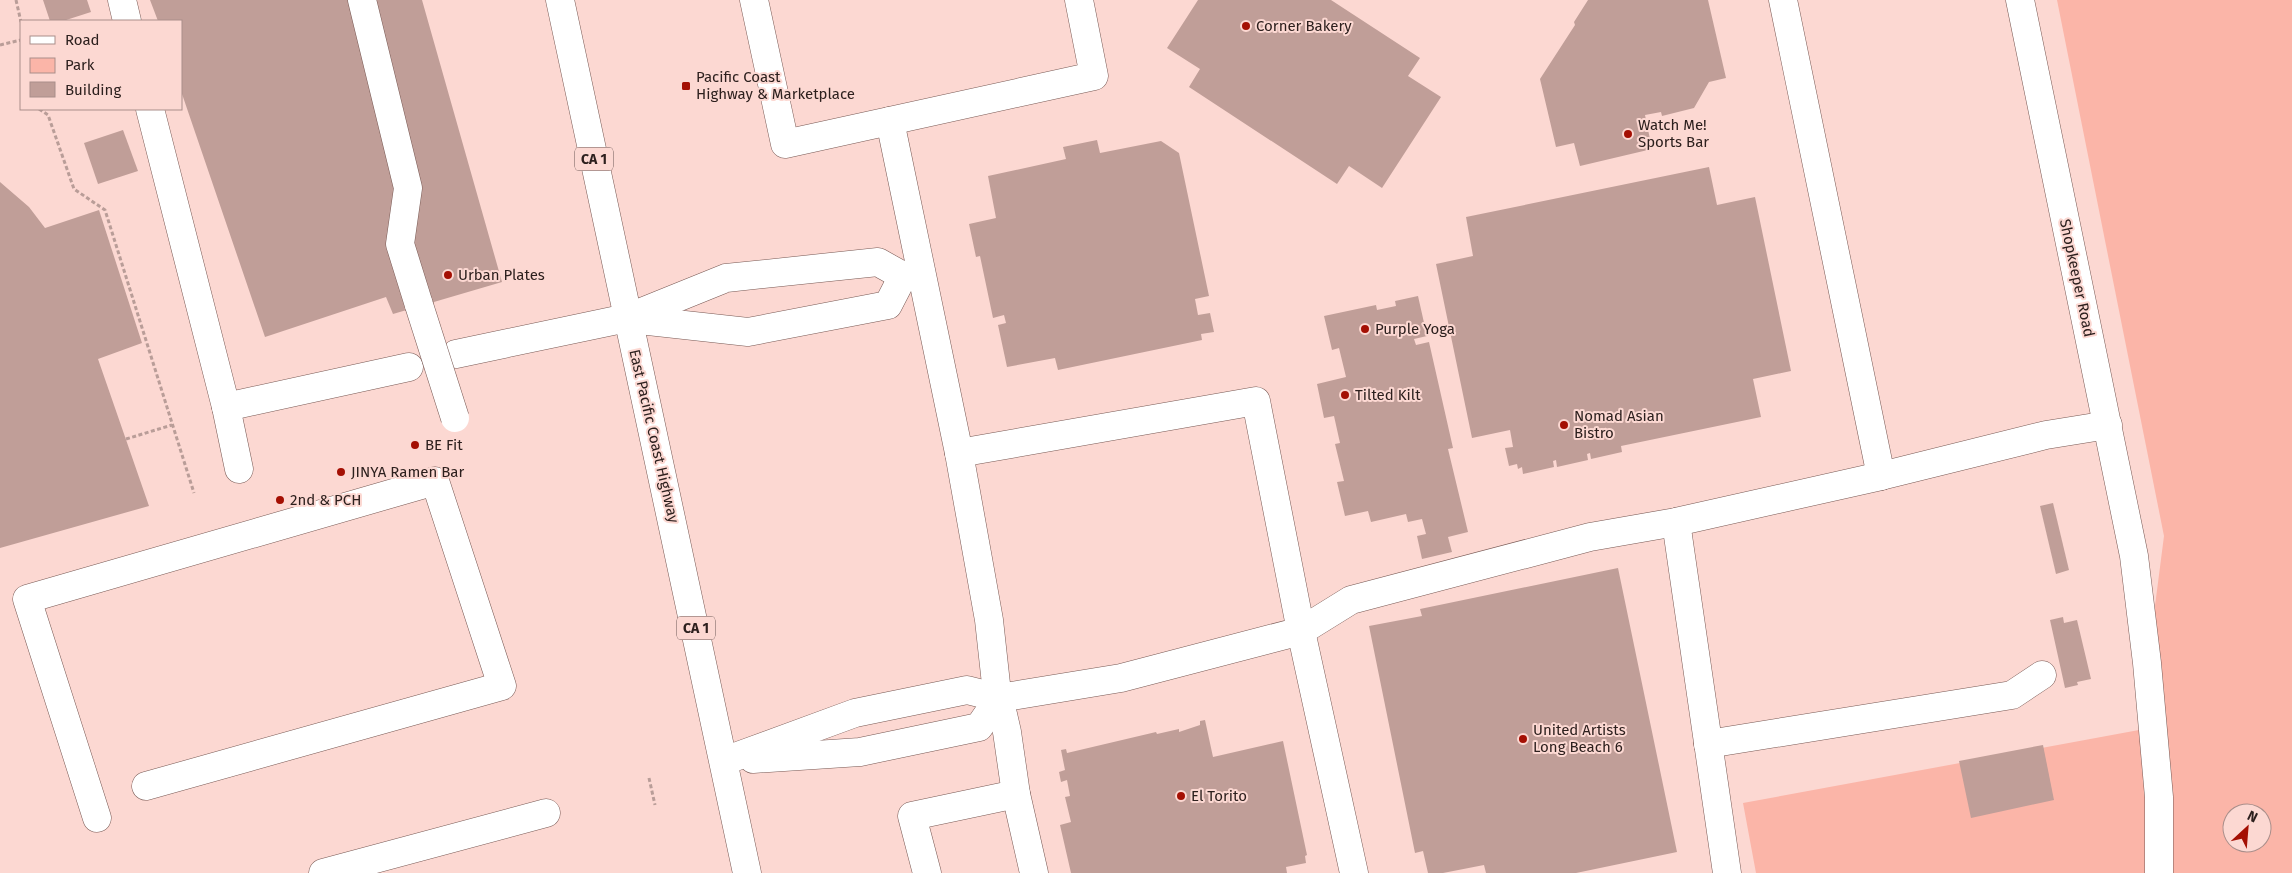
<svg xmlns="http://www.w3.org/2000/svg" width="2292" height="873" font-family="'Fira Sans',sans-serif">
  <style>
    .green { fill: #fbb5a8; fill-rule: evenodd }
    .building { fill: #c09e98 }
    .lines { fill: none; stroke-linecap: round; stroke-linejoin: round }
    .minor-casing { stroke: #785954; stroke-width: 29 }
    .highway-casing { stroke: #785954; stroke-width: 29 }
    .path { stroke: #b99d98; stroke-width: 3; stroke-dasharray: 4 2.5; stroke-linecap: butt }
    .minor { stroke: #fff; stroke-width: 28 }
    .highway { stroke: #fff; stroke-width: 28 }
    .minor-bridge-casing { stroke: #785954; stroke-width: 29; stroke-linecap: butt }
    .minor-bridge { stroke: #fff; stroke-width: 28 }
    .poi-dot { fill: #a40f03; stroke: #fcd8d2; stroke-width: 2 }
    .labels { text-anchor: middle; stroke-width: 4; stroke-linejoin: round; paint-order: stroke }
    .shield { fill: #fcd8d2; stroke: #6b5754; stroke-width: 1 }
    .shield-label { font-size: 14px; font-weight: bold; fill: #2d201e }
    .poi-label { font-size: 15px; fill: #2d201e; stroke: #fcd8d2; text-anchor: start }
    .street-label { font-size: 15px; fill: #2d201e; stroke: #fcd8d2 }
  </style>
  <rect width="100%" height="100%" fill="#fcd8d2"/>
  <!-- green -->
  <path class="green" d="M2057 0H2292V873H1756L1743 803 2139 730 2164 536ZM2232 813H2262V843H2232Z"/>
  <!-- building -->
  <g class="building">
    <path d="M43 0H87L91 12 63 21H50Z"/>
    <path d="M150 0H422L502 282 393 314 386 297 265 337 181 91V21H158Z"/>
    <path d="M1198 0H1331L1420 58 1408 76 1441 97 1382 188 1349 166 1337 184 1189 87 1200 69 1167 48Z"/>
    <path d="M1588 0H1708L1726 78 1709 82 1694 108 1662 116 1661 112 1645 115 1652 149 1580 166 1574 143 1556 147 1540 79 1575 25 1574 22Z"/>
    <path d="M123 130 138 171 98 184 84 143Z"/>
    <path d="M1097 140 1100 153 1161 141 1179 153 1209 296 1195 299 1198 315 1210 313 1214 332 1201 334 1202 340 1058 370 1055 358 1007 367 998 325 1006 323 1004 315 993 318 980 256 976 257 969 224 996 218 988 176 1066 159 1063 147Z"/>
    <path d="M1709 167 1717 205 1755 197 1791 371 1753 379 1761 417 1621 446 1622 452 1591 459 1590 453 1587 454 1588 460 1557 467 1556 460 1553 461 1554 467 1523 474 1522 467 1518 469 1517 464 1509 466 1505 448 1513 447 1510 430 1472 438 1436 264 1473 256 1466 217Z"/>
    <path d="M0 182 29 207 45 228 99 210 142 343 98 359 149 506 0 548Z"/>
    <path d="M1418 296 1427 336 1414 339 1416 345 1429 342 1453 448 1448 449 1468 532 1448 537 1452 552 1422 559 1417 536 1426 534 1422 519 1408 522 1406 514 1371 522 1368 511 1345 516 1337 482 1344 481 1335 444 1340 443 1334 416 1324 418 1317 384 1346 377 1339 348 1332 350 1324 316 1376 305 1377 310 1396 306 1395 301Z"/>
    <path d="M2053 503 2069 570 2056 574 2040 506Z"/>
    <path d="M1618 568 1677 852 1576 873H1486L1484 865 1443 873H1428L1423 851 1415 853 1369 626 1422 616 1420 609Z"/>
    <path d="M2063 617 2064 623 2077 620 2091 679 2077 682 2078 685 2065 688 2050 620Z"/>
    <path d="M1205 720 1213 757 1283 741 1307 855 1305 856 1306 863 1286 867 1287 873H1071L1060 825 1071 822 1065 797 1070 796 1067 780 1061 782 1059 772 1065 770 1061 750 1066 749 1067 753 1156 732 1157 734 1179 729V732L1200 725V721Z"/>
    <path d="M2043 745 2054 800 1971 818 1959 761Z"/>
  </g>
  <g class="lines">
    <!-- minor casing -->
    <g class="minor-casing">
      <g id="minor">
        <path d="M122 0 127 21"/>
        <path d="M362 0 408 188 400 244 419 305"/>
        <path d="M754 0 785 144 1094 76 1079 0"/>
        <path d="M1783 0 1881 476"/>
        <path d="M2020 0 2134 556 2147 663 2159 797V873"/>
        <path d="M150 109 226 407 239 469"/>
        <path d="M890 121 959 453 989 620 996 684 1007 732 1016 794 912 816 927 873"/>
        <path d="M630 319 748 332 888 305 903 276"/>
        <path d="M456 354 627 318 726 278 878 262 903 276 920 272"/>
        <path d="M226 407 409 367"/>
        <path d="M959 453 1256 401 1301 631 1354 873"/>
        <path d="M1676 522 1727 873"/>
        <path d="M1708 744 2012 695 2042 675"/>
        <path d="M753 759 860 752 979 727 999 698"/>
        <path d="M724 761 855 713 967 690 999 698 1121 678 1301 631 1351 600 1590 537 1676 522 1881 476 2046 435 2108 425"/>
        <path d="M1016 794 1034 873"/>
        <path d="M97 818 27 599 435 481 502 686 146 786"/>
        <path d="M323 873 546 813"/>
      </g>
    </g>
    <!-- highway casing -->
    <g class="highway-casing">
      <path id="highway" d="M560 0 747 873"/>
    </g>
    <!-- path -->
    <g class="path">
      <path d="M16 0 21 22"/>
      <path d="M0 45 21 40"/>
      <path d="M39 109 48 115 74 189 105 210 194 493"/>
      <path d="M126 439 172 425"/>
      <path d="M649 778 655 805"/>
    </g>
    <!-- minor -->
    <use href="#minor" class="minor"/>
    <!-- highway -->
    <use href="#highway" class="highway"/>
    <!-- minor-bridge casing -->
    <g class="minor-bridge-casing">
      <path id="minor-bridge" d="M419 305 455 418"/>
    </g>
    <!-- minor-bridge -->
    <use href="#minor-bridge" class="minor-bridge"/>
  </g>
  <!-- markers -->
  <g class="poi-dot">
    <circle cx="1246" cy="26" r="5"/>
    <rect x="681" y="81" width="10" height="10" rx="2.5"/>
    <circle cx="1628" cy="134" r="5"/>
    <circle cx="448" cy="275" r="5"/>
    <circle cx="1365" cy="329" r="5"/>
    <circle cx="1345" cy="395" r="5"/>
    <circle cx="1564" cy="425" r="5"/>
    <circle cx="415" cy="445" r="5"/>
    <circle cx="341" cy="472" r="5"/>
    <circle cx="280" cy="500" r="5"/>
    <circle cx="1523" cy="739" r="5"/>
    <circle cx="1181" cy="796" r="5"/>
  </g>
  <g class="labels">
    <!-- shield labels -->
    <g class="shield">
      <rect x="575" y="147.5" width="38" height="23" rx="4"/>
      <rect x="677" y="616.5" width="38" height="23" rx="4"/>
    </g>
    <g class="shield-label">
      <text x="594" y="164">CA 1</text>
      <text x="696" y="633">CA 1</text>
    </g>
    <!-- poi labels -->
    <g class="poi-label">
      <text x="1256" y="31">Corner Bakery</text>
      <text x="696" y="82">Pacific Coast<tspan x="696" dy="17">Highway &amp; Marketplace</tspan></text>
      <text x="1638" y="130">Watch Me!<tspan x="1638" dy="17">Sports Bar</tspan></text>
      <text x="458" y="280">Urban Plates</text>
      <text x="1375" y="334">Purple Yoga</text>
      <text x="1355" y="400">Tilted Kilt</text>
      <text x="1574" y="421">Nomad Asian<tspan x="1574" dy="17">Bistro</tspan></text>
      <text x="425" y="450">BE Fit</text>
      <text x="351" y="477">JINYA Ramen Bar</text>
      <text x="290" y="505">2nd &amp; PCH</text>
      <text x="1533" y="735">United Artists<tspan x="1533" dy="17">Long Beach 6</tspan></text>
      <text x="1191" y="801">El Torito</text>
    </g>
    <!-- street labels -->
    <g class="street-label">
      <text transform="translate(2077 278) rotate(78)" y="5">Shopkeeper Road</text>
      <text transform="translate(654 436) rotate(77)" y="5">East Pacific Coast Highway</text>
    </g>
  </g>
  <!-- legend -->
  <rect x="20" y="20" width="162" height="90" fill="#fcd8d2" stroke="#a98e8a"/>
  <rect x="30" y="36" width="25" height="8" fill="#ffffff" stroke="#a98e8a"/>
  <text x="65" y="45" font-size="15" fill="#2d201e">Road</text>
  <rect x="30" y="58" width="25" height="15" fill="#fbb5a8" stroke="#a98e8a"/>
  <text x="65" y="70" font-size="15" fill="#2d201e">Park</text>
  <rect x="30" y="82" width="25" height="15" fill="#c09e98" stroke="#a98e8a"/>
  <text x="65" y="95" font-size="15" fill="#2d201e">Building</text>
  <!-- north arrow -->
  <g transform="translate(2247 828) rotate(26)"><circle r="24" fill="#fcd8d2" stroke="#a98e8a"/>
  <path d="M0-4L9 19L0 12L-9 19Z" fill="#a40f03"/>
  <text y="-8" font-size="14" font-weight="bold" text-anchor="middle" fill="#2d201e">N</text>
  </g>
</svg>
